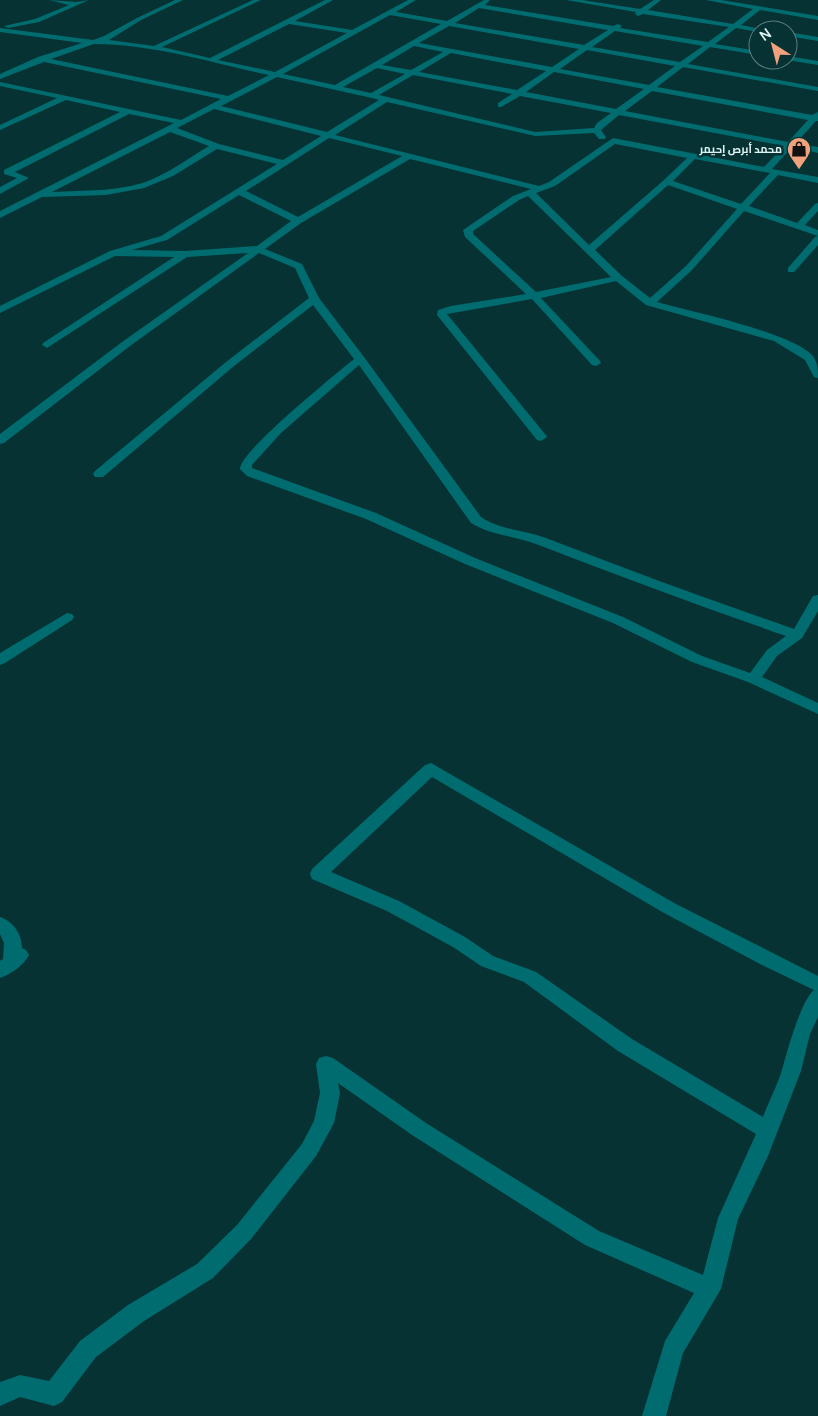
<svg xmlns="http://www.w3.org/2000/svg" width="818" height="1416" font-family="Manrope,Cairo,sans-serif">
  <style>
    .lines { fill: none; stroke-linecap: round; stroke-linejoin: round }
    .minor { fill: #006c6f; fill-rule: evenodd }
    .labels { text-anchor: middle; stroke-width: 5; stroke-linejoin: round; paint-order: stroke }
    .far-poi-label { font-size: 11px; font-weight: bold; fill: #def3f4; stroke: #063233; text-anchor: end }
  </style>
  <rect width="100%" height="100%" fill="#063233"/>
  <g class="lines">
    <!-- minor -->
    <g class="minor">
      <path d="M49 0 76 2 89 0 39 22 8 28 4 26 35 19 69 5Z"/>
      <path d="M175 0H183L141 20 109 40 154 46 253 0H261L162 47 210 58 325 0H333L295 21 352 30 408 0H416L396 12 447 21 484 0H490L485 5 613 26 618 24 622 26 620 28 708 42 729 27 643 14 638 16 635 14 636 12 566 0H582L640 9 654 0H661L648 10 733 24 753 9 706 0H721L818 16V20L760 10 741 25 765 30H758V32L736 28 715 44 758 51V55L710 47 688 64 818 87V91L683 67 657 87 812 115 818 112V121H816L796 143 818 147V153L792 147 772 169 818 177V183L778 175 749 206 797 223 815 204 818 203V211L805 225 818 230V236L744 211 692 270 657 302C692 312 791 332 813 356 818 363 818 371 818 378L814 377 805 360 774 341 646 305 616 281 541 298 600 361 601 363 596 366 592 365 532 299 447 314 545 434 547 437 541 441 537 440 437 315 438 310 451 306 526 294 465 237 463 230 513 196 531 189 410 159 301 223 265 249 302 264 319 298 364 357 481 517C500 530 524 530 546 538 628 570 710 600 794 629L813 596 818 595V611L802 638 777 656 762 677 818 703V714L748 682 692 662 613 623 465 564 366 519 247 476 240 469C240 451 336 374 354 359L313 305 234 366 103 477H95L93 474 95 471 226 362 309 298 295 268 259 253 130 346 4 443 0 444V434L122 342 248 253 187 257 47 348 42 345 43 343 174 257 115 256 0 313V306L110 251 161 236 277 164 217 149 173 176 144 188 106 195 42 197 0 218V211L174 123 129 114 15 172 29 178 0 194V187L17 178 4 174V170L120 112 66 100 0 130V125L57 98 0 86V82L181 120 221 99 44 62 0 79V74L38 57 82 43 0 32V28L93 40 104 36 137 18ZM479 8 608 30 584 45 455 23ZM390 15 441 24 335 85 283 74ZM289 24 347 33 275 72 218 60ZM449 26 579 49 552 67 419 43ZM615 31 703 46 680 62 592 47ZM94 44C153 44 212 63 269 75L228 96 51 59ZM414 46 443 52 411 70 382 65ZM587 50 675 66 649 85 560 69ZM451 53 546 71 517 90 419 72ZM377 68 405 74 371 93 343 87ZM554 72 644 89 616 109 526 92ZM413 75 512 94 498 103V107H501L520 96 611 113 597 123 594 128 535 132 379 95ZM277 77 372 98 379 100 327 132 221 106ZM652 91 808 120 788 142 625 111ZM387 102 535 136 594 133 599 139H605L606 137 601 130 619 115 784 146 764 167 613 138 549 182 539 186 335 135ZM214 109 321 136 283 160 219 144 177 128ZM170 132 209 146C189 158 170 172 148 181 118 192 84 190 52 192ZM329 138 402 156 298 217 246 191ZM615 144 687 158 664 180 589 245 536 193 555 186ZM695 159 770 173 741 204 673 181ZM668 185 737 209 686 266 650 298 622 276 595 250ZM239 195 291 221 257 246 185 251 132 250 167 240ZM528 196 611 277 536 292 473 234V231L519 200ZM359 365 471 523C490 535 515 536 536 544 619 576 702 607 786 636L767 650 750 673 702 656 623 617 475 558 376 513 252 468V465L281 433Z"/>
      <path d="M788 32 818 37V41L788 36Z"/>
      <path d="M788 56 818 61V65L787 60Z"/>
      <path d="M818 236V245L794 272H788V268L815 237Z"/>
      <path d="M67 613 72 614 74 617 72 620 5 663 0 665V653Z"/>
      <path d="M431 763 676 904 818 976V1017L810 1034 801 1071 768 1156 738 1219 721 1289 683 1353 666 1416H642L665 1341 694 1293 585 1245 412 1135 338 1083 340 1093 334 1123 316 1156 251 1239 213 1278 144 1321 96 1357 62 1402 54 1406 20 1397 0 1406V1382L20 1375 49 1381 80 1341 128 1305 197 1264 237 1225 302 1144 314 1121 320 1093 316 1064 319 1058 326 1056 333 1058 426 1123 599 1231 703 1275 718 1218 756 1134 618 1051 524 982 481 966 453 947 387 911 312 879 310 874 312 869 425 765ZM432 777 664 913 762 965 814 990C801 1000 787 1052 782 1070 777 1086 769 1101 763 1117L632 1039 536 972 493 956 465 937 399 901 331 872Z"/>
      <path d="M0 917C13 921 22 934 22 948L26 950 29 955C24 965 10 975 0 978V961L3 959 4 943 0 934Z"/>
    </g>
  </g>
  <!-- icons -->
  <defs>
    <g id="shop-pin" transform="scale(1.25)"><path d="M0 17L-7.5 6A9.5 9.5 0 1 1 7.5 6Z" fill="#f1a17c" stroke="#063233"/><path d="M-5-2.5h2.3a2.7 3.5 0 0 1 5.4 0H5L5.5 6h-11ZM-1.5-2.5h3a1.5 2.3 0 0 0-3 0Z" fill="#111"/></g>
  </defs>
  <g fill-rule="evenodd">
    <use href="#shop-pin" x="799" y="149"/>
  </g>
  <g class="labels">
    <!-- far-poi labels -->
    <g class="far-poi-label">
      <text x="782" y="153">محمد أبرص إحيمر</text>
    </g>
  </g>
  <!-- north arrow -->
  <g transform="translate(773 45) rotate(324)"><circle r="24" fill="#063233" stroke="#5c7f80"/>
  <path d="M0-4L9 19L0 12L-9 19Z" fill="#f1a17c"/>
  <text y="-8" font-size="14" font-weight="bold" text-anchor="middle" fill="#def3f4">N</text>
  </g>
</svg>
